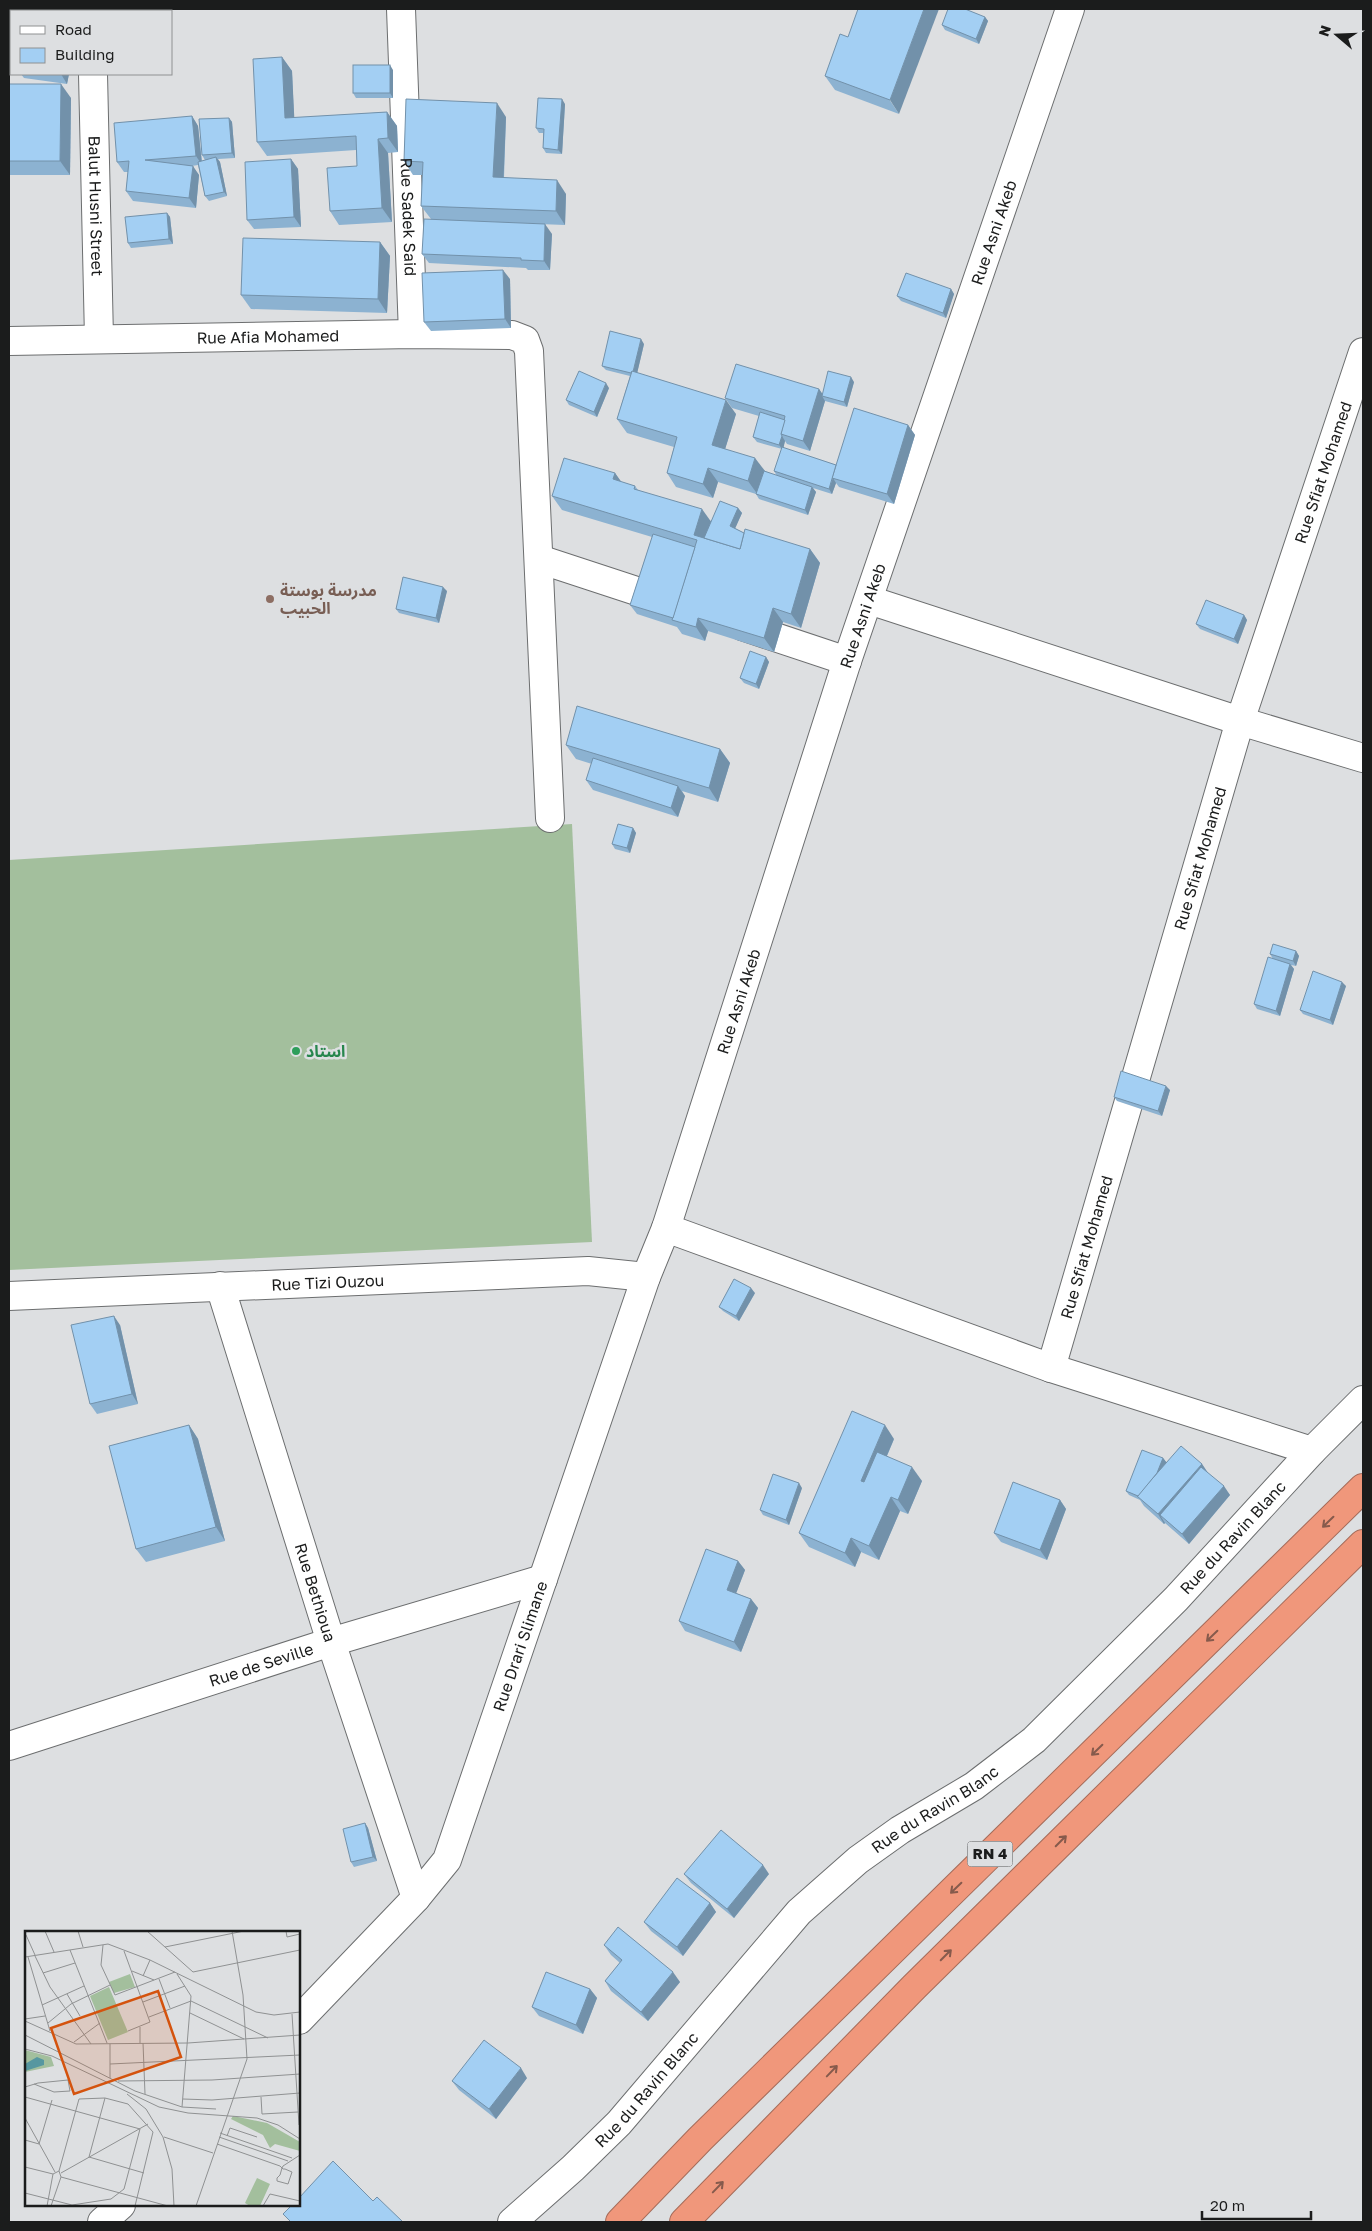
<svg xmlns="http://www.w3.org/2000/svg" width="1372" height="2231" font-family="'Golos Text','Noto Sans Arabic',sans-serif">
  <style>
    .grass { fill: #a3bf9d }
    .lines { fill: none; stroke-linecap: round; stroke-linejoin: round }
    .street-casing { stroke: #6c6e6f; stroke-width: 30 }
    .highway-casing { stroke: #a56c5a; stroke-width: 30 }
    .street { stroke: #fff; stroke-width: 28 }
    .highway { stroke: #f0977b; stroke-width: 28 }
    .wall { fill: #8cb2d1 }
    .shaded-wall { fill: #7291aa }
    .building { fill: #a3cff3; stroke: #7291aa }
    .oneway { stroke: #865a4c }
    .education-dot { fill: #8d6e63; stroke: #dddfe1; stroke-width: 2 }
    .leisure-dot { fill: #2e9e5b; stroke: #dddfe1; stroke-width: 2 }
    .labels { text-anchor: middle; stroke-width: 5; stroke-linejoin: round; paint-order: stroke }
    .shield { fill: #dddfe1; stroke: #555657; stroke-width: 1 }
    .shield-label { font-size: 15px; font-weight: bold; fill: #1b1c1c }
    .street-label { font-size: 16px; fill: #1b1c1c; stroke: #dddfe1 }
    .education-label { font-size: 16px; font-weight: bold; fill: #785e54; stroke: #dddfe1; text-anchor: start }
    .leisure-label { font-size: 16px; font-weight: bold; fill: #27864d; stroke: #dddfe1; text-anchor: start }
    .inset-road { fill: none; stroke: #8f9192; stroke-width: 1 }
    .view { fill: #d4530e; fill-opacity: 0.15; stroke: #d4530e; stroke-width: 2.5 }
    .inset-edge { fill: none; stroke: #1b1c1c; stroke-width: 2.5 }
  </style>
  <rect width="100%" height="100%" fill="#dddfe1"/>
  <!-- grass -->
  <path class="grass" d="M572 824 592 1242 9 1270V860Z"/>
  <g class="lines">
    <!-- street casing -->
    <g class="street-casing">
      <g id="street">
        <path d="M92 9V11"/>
        <path id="s1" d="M401 9 413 334"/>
        <path id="s2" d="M93 74 99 338"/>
        <path id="s3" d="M9 341 413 334 512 335 525 340 529 351 550 818"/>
        <path d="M539 559 670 602"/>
        <path d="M869 600 1240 721 1363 758"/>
        <path d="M742 626 847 661"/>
        <path d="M666 1228 1051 1368 1312 1451"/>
        <path id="s4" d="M220 1286 331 1642 416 1898"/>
        <path id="s5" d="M9 1296 588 1271 646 1277"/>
        <path id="s6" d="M1051 1368 1240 721 1363 352"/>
        <path id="s7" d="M9 1746 331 1642 543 1579"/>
        <path id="s8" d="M299 2020 416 1898 447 1860 646 1277 666 1228 847 661 1070 9"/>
        <path d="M102 2222 121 2205"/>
        <path id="s9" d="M512 2222 573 2168 619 2123 799 1912 858 1860 900 1830 974 1786 1034 1740 1176 1599 1312 1451 1363 1400"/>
      </g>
    </g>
    <!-- highway casing -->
    <g class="highway-casing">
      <g id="highway">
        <path d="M620 2222 700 2139 1363 1488"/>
        <path d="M684 2222 914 1987 1363 1544"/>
      </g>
    </g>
    <!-- street -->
    <use href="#street" class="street"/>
    <!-- highway -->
    <use href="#highway" class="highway"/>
  </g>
  <!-- wall -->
  <g class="wall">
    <path d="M985 17 988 21 979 44 945 30 942 25Z"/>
    <path d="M848 37 899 114 835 90 825 76Z"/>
    <path d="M282 57 292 71 294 118 387 112 397 126 398 152 388 153 392 222 339 225 330 211 357 166 356 150 267 156 257 142Z"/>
    <path d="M393 70V98H356L353 93Z"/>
    <path d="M21 74H69L67 84 24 78Z"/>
    <path d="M9 84 71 98 70 175H9Z"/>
    <path d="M565 104 562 154 546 153 543 148V133H539L536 128Z"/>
    <path d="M192 116 198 126 202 161 205 160 202 155 229 118 232 122 235 158 218 159 220 162 227 196 209 201 205 196 198 165 192 166 199 175 196 208 133 201 126 191 128 172H124L117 162Z"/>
    <path d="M506 117 504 178 566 194 565 225 513 223 552 234 550 270H528L526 268 429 263 422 254 431 219 421 206 423 175H413L404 161Z"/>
    <path d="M291 159 298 169 301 227 254 229 247 220Z"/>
    <path d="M167 213 170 217 173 244 131 248 128 243Z"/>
    <path d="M380 242 390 256 387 313 251 309 241 295Z"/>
    <path d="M510 279 511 328 431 331 424 322Z"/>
    <path d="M951 289 954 294 946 318 901 301 897 296Z"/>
    <path d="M644 344 637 373 736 414 725 449 765 471 777 476 774 471 782 449 757 442 753 437 759 416 732 408 725 398 819 389 822 394 854 382 847 407 825 401 810 451 787 444 785 441 783 448 836 465 908 425 915 435 894 504 839 487 836 483 832 494 813 488 816 492 808 515 759 499 756 494 718 482 713 498 676 487 667 473 674 447 627 433 617 419 630 376 606 370 602 366Z"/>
    <path d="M609 388 597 417 569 405 566 400Z"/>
    <path d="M615 473 621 482 635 486 638 490 711 521 738 508 742 513 735 528 744 533 810 549 820 563 801 628 783 622 774 652 708 631 705 641 682 634 677 627 637 614 630 605 652 537 562 510 552 496Z"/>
    <path d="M447 591 439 623 399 613 396 609Z"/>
    <path d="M1244 615 1247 620 1238 644 1200 629 1196 624Z"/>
    <path d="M766 657 769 662 759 689 744 683 740 678Z"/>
    <path d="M566 745 720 749 730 763 718 802 682 791 685 796 678 817 593 790 586 780 592 764 576 759Z"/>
    <path d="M633 828 636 833 630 853 615 849 612 844Z"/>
    <path d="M1296 951 1299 956 1296 966 1291 965 1294 969 1280 1016 1257 1009 1254 1004 1273 959 1270 954Z"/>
    <path d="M1346 986 1333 1025 1303 1014 1300 1010Z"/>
    <path d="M1170 1090 1162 1116 1117 1101 1114 1097Z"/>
    <path d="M755 1293 739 1321 723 1311 719 1307Z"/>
    <path d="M120 1325 138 1404 97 1414 90 1404Z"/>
    <path d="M189 1425 198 1439 225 1541 146 1562 136 1549Z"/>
    <path d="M894 1439 887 1456 922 1481 908 1514 900 1511 879 1560 861 1552 855 1567 809 1547 799 1533Z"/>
    <path d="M1163 1458 1166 1462 1202 1464 1208 1473 1230 1495 1189 1544 1165 1523 1164 1524 1144 1506 1140 1500 1129 1495 1126 1491Z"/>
    <path d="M802 1488 789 1525 763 1515 760 1510Z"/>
    <path d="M1060 1500 1066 1509 1047 1560 1001 1542 994 1533Z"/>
    <path d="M738 1561 745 1570 736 1593 751 1599 758 1608 741 1652 685 1631 679 1621Z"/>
    <path d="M365 1823 368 1828 377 1861 354 1867 351 1862Z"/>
    <path d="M684 1874H769L734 1918 691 1883Z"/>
    <path d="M710 1903 716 1912 683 1956 651 1931 644 1922Z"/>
    <path d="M604 1945 680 1982 648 2021 611 1991 605 1981 620 1963 611 1955Z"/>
    <path d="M590 1989 597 1998 583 2034 539 2016 532 2007Z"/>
    <path d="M527 2078 496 2119 459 2090 452 2081Z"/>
  </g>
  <!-- shaded-wall -->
  <g class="shaded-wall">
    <path d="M70 9H78L77 11H69Z"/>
    <path d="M924 9H939L899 114 890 100Z"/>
    <path d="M985 17 988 21 979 44 976 39Z"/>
    <path d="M282 57 292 71 295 132 285 118Z"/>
    <path d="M390 65 393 70V98L390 93Z"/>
    <path d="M61 74H69L67 84Z"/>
    <path d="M61 84 71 98 70 175 60 161Z"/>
    <path d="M562 99 565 104 562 154 558 150Z"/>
    <path d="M497 103 506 117 503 191 493 177Z"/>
    <path d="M387 112 397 126 398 152 388 138Z"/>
    <path d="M192 116 198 126 202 165 196 156Z"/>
    <path d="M229 118 232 122 235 158 232 153Z"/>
    <path d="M378 139 388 153 392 222 382 208Z"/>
    <path d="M216 157 220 162 227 196 224 192Z"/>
    <path d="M291 159 298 169 301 227 294 217Z"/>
    <path d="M193 166 199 175 196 208 189 198Z"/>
    <path d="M557 180 566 194 565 225 556 211Z"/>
    <path d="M167 213 170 217 173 244 169 239Z"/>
    <path d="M545 224 552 234 550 270 544 261Z"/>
    <path d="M380 242 390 256 387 313 378 299Z"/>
    <path d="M503 270 510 279 511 328 505 319Z"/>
    <path d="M951 289 954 294 946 318 943 313Z"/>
    <path d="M641 339 644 344 636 378 633 373Z"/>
    <path d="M851 377 854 382 847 407 844 402Z"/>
    <path d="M606 383 609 388 597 417 594 412Z"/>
    <path d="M819 389 824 396H822L825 401 810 451 803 441Z"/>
    <path d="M726 400 736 414 722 459 712 445Z"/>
    <path d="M908 425 915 435 894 504 887 494Z"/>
    <path d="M782 436 785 441 783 450 779 445Z"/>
    <path d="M755 458 765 471 758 495 748 481Z"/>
    <path d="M708 468 718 482 713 498 703 484Z"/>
    <path d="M615 473 625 487 613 479Z"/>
    <path d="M833 478 836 483 832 494 829 489Z"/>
    <path d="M812 487 816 492 808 515 805 510Z"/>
    <path d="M738 508 742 513 734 531 730 526Z"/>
    <path d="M702 509 712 523 706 541 694 535Z"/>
    <path d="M810 549 820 563 801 628 791 614Z"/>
    <path d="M443 587 447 591 439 623 436 618Z"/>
    <path d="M773 608 783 622 774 652 764 638Z"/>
    <path d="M1244 615 1247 620 1238 644 1234 639Z"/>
    <path d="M698 618 708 631 705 641 696 627Z"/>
    <path d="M766 657 769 662 759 689 756 684Z"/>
    <path d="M720 749 730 763 718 802 709 788Z"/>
    <path d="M678 786 685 796 678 817 671 808Z"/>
    <path d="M633 828 636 833 630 853 627 848Z"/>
    <path d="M1296 951 1299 956 1296 966 1293 961Z"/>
    <path d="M1290 964 1294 969 1280 1016 1276 1011Z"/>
    <path d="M1342 982 1346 986 1333 1025 1330 1020Z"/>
    <path d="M1166 1086 1170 1090 1162 1116 1158 1111Z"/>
    <path d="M751 1288 755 1293 739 1321 736 1316Z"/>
    <path d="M114 1316 120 1325 138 1404 132 1394Z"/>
    <path d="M189 1425 198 1439 225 1541 216 1527Z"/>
    <path d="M885 1425 894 1439 870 1495 861 1481Z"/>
    <path d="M1163 1458 1167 1463 1143 1498Z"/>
    <path d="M1202 1464 1208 1473 1160 1515 1165 1523 1164 1524 1158 1514Z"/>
    <path d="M912 1467 922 1481 908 1514 898 1500Z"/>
    <path d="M799 1483 802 1488 789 1525 786 1520Z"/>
    <path d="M1224 1486 1230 1495 1189 1544 1182 1534Z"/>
    <path d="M891 1497 900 1511 879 1560 869 1546Z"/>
    <path d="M1060 1500 1066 1509 1047 1560 1040 1550Z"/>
    <path d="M851 1538 861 1552 855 1567 845 1553Z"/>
    <path d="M738 1561 745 1570 734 1599 727 1590Z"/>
    <path d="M751 1599 758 1608 741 1652 734 1642Z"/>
    <path d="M365 1823 368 1828 377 1861 373 1857Z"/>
    <path d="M763 1865 769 1874 734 1918 727 1909Z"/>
    <path d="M710 1903 716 1912 683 1956 677 1947Z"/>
    <path d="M673 1972 680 1982 648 2021 641 2012Z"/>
    <path d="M590 1989 597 1998 583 2034 576 2025Z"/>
    <path d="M521 2068 527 2078 496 2119 489 2109Z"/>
  </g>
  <!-- building -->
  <g class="building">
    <path d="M25 9H70L69 11H25Z"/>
    <path d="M858 9H924L890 100 825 76 840 34 848 37Z"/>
    <path d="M948 9H965L985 17 976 39 942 25Z"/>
    <path d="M282 57 285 118 387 112 388 138 378 139 382 208 330 211 327 168 357 166 356 136 257 142 253 59Z"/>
    <rect x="353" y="65" width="37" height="28"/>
    <path d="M9 84H61L60 161H9Z"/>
    <path d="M538 98 562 99 558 150 543 148 544 129 536 128Z"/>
    <path d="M406 99 497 103 493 177 557 180 556 211 421 206 423 162 404 161Z"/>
    <path d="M192 116 196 156 145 160 193 166 189 198 126 191 129 161 117 162 114 123Z"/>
    <path d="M229 118 232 153 202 155 199 119Z"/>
    <path d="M216 157 224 192 205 196 198 162Z"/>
    <path d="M291 159 294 217 247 220 245 162Z"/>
    <path d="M167 213 169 239 128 243 125 217Z"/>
    <path d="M424 219 545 224 544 261 521 260V258L422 254Z"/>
    <path d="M243 238 380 242 378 299 241 295Z"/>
    <path d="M503 270 505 319 424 322 422 273Z"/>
    <path d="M906 273 951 289 943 313 897 296Z"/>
    <path d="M610 331 641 339 633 372 632 371 631 373 602 366Z"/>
    <path d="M736 364 819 389 803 441 781 434 785 416 725 398Z"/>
    <path d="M579 371 606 383 594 412 566 400Z"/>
    <path d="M632 371 726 400 712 445 755 458 748 481 708 468 703 484 667 473 677 437 617 419Z"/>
    <path d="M828 371 851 377 844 402 822 396Z"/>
    <path d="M854 408 908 425 887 494 832 478Z"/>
    <path d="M760 412 785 420 781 434 782 436 779 445 753 437Z"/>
    <path d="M782 447 836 465 829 489 774 471Z"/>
    <path d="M564 458 615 473 613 479 635 486 634 489 702 509 694 535 740 549 745 529 810 549 791 614 773 608 764 638 698 618 696 627 672 620 697 540 552 496Z"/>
    <path d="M764 471 812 487 805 510 756 494Z"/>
    <path d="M720 501 738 508 730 526 744 533 740 549 704 538Z"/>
    <path d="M653 534 695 547 673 618 630 605Z"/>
    <path d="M403 577 443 587 436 618 396 609Z"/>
    <path d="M1206 600 1244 615 1234 639 1196 624Z"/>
    <path d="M750 651 766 657 756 684 740 678Z"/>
    <path d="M577 706 720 749 709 788 566 745Z"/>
    <path d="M593 758 678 786 671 808 586 780Z"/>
    <path d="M618 824 633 828 627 848 612 844Z"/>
    <path d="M1273 944 1296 951 1293 961 1270 954Z"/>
    <path d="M1268 957 1290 964 1276 1011 1254 1004Z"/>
    <path d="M1313 971 1342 982 1330 1020 1300 1010Z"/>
    <path d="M1121 1071 1166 1086 1158 1111 1114 1097Z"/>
    <path d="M734 1279 751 1288 736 1316 719 1307Z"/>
    <path d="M114 1316 132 1394 90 1404 71 1325Z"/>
    <path d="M852 1411 885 1425 861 1481 864 1482 877 1452 912 1467 898 1500 891 1497 869 1546 851 1538 845 1553 799 1533Z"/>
    <path d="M189 1425 216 1527 136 1549 109 1446Z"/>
    <path d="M1181 1446 1202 1464 1158 1514 1137 1496Z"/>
    <path d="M1142 1450 1163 1458 1157 1473 1138 1496 1126 1491Z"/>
    <path d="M1201 1467 1224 1486 1182 1534 1160 1515Z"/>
    <path d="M773 1474 799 1483 786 1520 760 1510Z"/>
    <path d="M1013 1482 1060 1500 1040 1550 994 1533Z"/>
    <path d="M706 1549 738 1561 727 1590 751 1599 734 1642 679 1621Z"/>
    <path d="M365 1823 373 1857 351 1862 343 1829Z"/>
    <path d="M721 1830 763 1865 727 1909 684 1874Z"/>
    <path d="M677 1878 710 1903 677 1947 644 1922Z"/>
    <path d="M618 1927 673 1972 641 2012 605 1981 622 1960 604 1945Z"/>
    <path d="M546 1972 590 1989 576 2025 532 2007Z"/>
    <path d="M484 2040 521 2068 489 2109 452 2081Z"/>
    <path d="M333 2161 373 2201 377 2197 403 2222H291L283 2214 292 2205H299V2198Z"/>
  </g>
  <!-- one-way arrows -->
  <defs><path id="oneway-shaft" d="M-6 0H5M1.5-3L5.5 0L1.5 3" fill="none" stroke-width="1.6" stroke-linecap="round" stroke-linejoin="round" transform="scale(1.25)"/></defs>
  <g class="oneway">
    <use href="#oneway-shaft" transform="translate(1328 1522) rotate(136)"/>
    <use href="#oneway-shaft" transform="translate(1212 1636) rotate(136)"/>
    <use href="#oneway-shaft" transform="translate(1097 1750) rotate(136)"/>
    <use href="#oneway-shaft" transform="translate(1061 1841) rotate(-45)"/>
    <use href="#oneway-shaft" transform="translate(956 1888) rotate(136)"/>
    <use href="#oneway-shaft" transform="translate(946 1955) rotate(-45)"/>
    <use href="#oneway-shaft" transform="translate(832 2071) rotate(-46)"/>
    <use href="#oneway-shaft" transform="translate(718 2187) rotate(-46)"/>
  </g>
  <!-- markers -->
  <circle class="education-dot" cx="270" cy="599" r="5"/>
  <circle class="leisure-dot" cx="296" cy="1051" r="5"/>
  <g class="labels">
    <!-- shield labels -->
    <rect class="shield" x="967.5" y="1841.5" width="45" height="25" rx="4"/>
    <g class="shield-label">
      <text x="990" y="1859">RN 4</text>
    </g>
    <!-- street labels -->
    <g class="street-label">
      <text dy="6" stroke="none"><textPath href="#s2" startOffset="132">Balut Husni Street</textPath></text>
      <text dy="6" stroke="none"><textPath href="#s1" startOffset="208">Rue Sadek Said</textPath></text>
      <text dy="6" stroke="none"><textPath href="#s8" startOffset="1935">Rue Asni Akeb</textPath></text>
      <text dy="6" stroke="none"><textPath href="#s3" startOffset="259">Rue Afia Mohamed</textPath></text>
      <text dy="6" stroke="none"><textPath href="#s6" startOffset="936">Rue Sfiat Mohamed</textPath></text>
      <text dy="6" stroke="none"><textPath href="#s8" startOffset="1530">Rue Asni Akeb</textPath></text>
      <text dy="6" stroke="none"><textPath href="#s6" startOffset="531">Rue Sfiat Mohamed</textPath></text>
      <text dy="6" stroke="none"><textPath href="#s8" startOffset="1125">Rue Asni Akeb</textPath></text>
      <text dy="6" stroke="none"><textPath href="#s6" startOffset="126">Rue Sfiat Mohamed</textPath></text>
      <text dy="6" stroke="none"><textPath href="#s5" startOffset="319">Rue Tizi Ouzou</textPath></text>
      <text dy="6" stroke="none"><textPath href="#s9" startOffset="999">Rue du Ravin Blanc</textPath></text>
      <text dy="6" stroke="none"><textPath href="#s4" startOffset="321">Rue Bethioua</textPath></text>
      <text dy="6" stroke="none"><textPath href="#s8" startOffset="444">Rue Drari Slimane</textPath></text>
      <text dy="6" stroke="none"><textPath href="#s7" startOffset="265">Rue de Seville</textPath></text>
      <text dy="6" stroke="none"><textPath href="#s9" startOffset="594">Rue du Ravin Blanc</textPath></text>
      <text dy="6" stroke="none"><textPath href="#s9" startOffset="189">Rue du Ravin Blanc</textPath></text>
    </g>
    <!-- education labels -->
    <g class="education-label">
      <text x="280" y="596">مدرسة بوستة<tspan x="280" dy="18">الحبيب</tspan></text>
    </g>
    <!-- leisure labels -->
    <g class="leisure-label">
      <text x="306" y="1057">استاد</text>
    </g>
  </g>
  <!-- overview -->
  <g transform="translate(25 1931)">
    <rect width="275" height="275" fill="#dddfe1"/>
    <path d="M105 43 110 56 89 62 84 51ZM84 56 103 101 83 109 65 65ZM232 247 245 253 235 275H225L220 272Z" fill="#a3bf9d"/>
    <path d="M0 119 26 126 29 135 0 141ZM208 185 242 192 275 211V220L250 213 245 217 238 204 206 188Z" fill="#a3bf9d"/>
    <path d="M12 126 19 129V134L0 140V133Z" fill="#5697a0"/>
    <path class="inset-road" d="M20 0 29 21M53 0 58 16M122 0 168 41M261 0 262 6 275 3M1 4 10 24M78 14 76 34 90 64 150 41M140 16 219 0M45 19 82 112M99 20 125 91 103 100M10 25 25 56 66 113M0 26 83 13 125 29 231 81 249 84 275 81M3 26 25 100M107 40 129 49M168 41 275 19M18 42 50 32M152 43 166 65 157 176M118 45 125 29M134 48 145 77M42 63 55 85M118 71 160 55M17 74 59 55M165 82 219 108M267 83 274 194M124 86 166 70 243 107M0 88 20 85M0 90 51 113 163 112 275 104M23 92 46 73 85 54M115 96V112M0 104 110 160 157 176 191 178M49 111 75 92M118 112 120 163M0 118 27 125 134 176 163 182 232 187 253 194 275 208M85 133 275 124M85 147V113M93 150 187 149 275 143M0 156 13 152 43 149 45 160 29 161 9 153M102 163 121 178 138 206 147 238 149 275M0 166 115 198 99 258 86 268 47 274 0 262M236 166 237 183 273 181M80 167 64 226 119 242M158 168 187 169 275 162M0 187 30 241M195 202 267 227M202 205 205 197 232 206M139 206 188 222M194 206 263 230M0 209 14 213 27 169M192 213 255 235 258 238H260L267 241 263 253 252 250V247L255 244 257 237 258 235 275 224M0 236 28 243M34 240 54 168 80 167 103 173 128 201 110 275M36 242 123 193M36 246 143 275M22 275 28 243 34 240 36 246 26 275M171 275 222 128 218 64 207 0M238 275 245 263 275 270"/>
    <path class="view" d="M133 60 156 126 49 163 26 97Z"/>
    <rect width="275" height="275" class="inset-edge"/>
  </g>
  <!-- border -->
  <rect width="1372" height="2231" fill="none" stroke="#1b1c1c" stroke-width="20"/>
  <!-- legend -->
  <rect x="10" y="10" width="162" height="65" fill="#dddfe1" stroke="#8f9192"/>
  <rect x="20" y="26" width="25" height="8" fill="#ffffff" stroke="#8f9192"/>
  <text x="55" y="35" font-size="15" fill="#1b1c1c">Road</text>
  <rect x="20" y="48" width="25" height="15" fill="#a3cff3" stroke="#8f9192"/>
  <text x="55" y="60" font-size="15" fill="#1b1c1c">Building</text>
  <!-- north arrow -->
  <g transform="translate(1337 35) rotate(289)" stroke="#dddfe1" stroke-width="4" paint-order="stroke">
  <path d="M0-4L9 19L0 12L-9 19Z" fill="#1b1c1c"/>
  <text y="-8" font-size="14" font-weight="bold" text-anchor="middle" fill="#1b1c1c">N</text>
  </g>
  <!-- scale -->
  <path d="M1202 2211v8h109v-8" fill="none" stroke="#1b1c1c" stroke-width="2.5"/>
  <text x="1210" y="2211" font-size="15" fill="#1b1c1c" stroke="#dddfe1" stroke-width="4" paint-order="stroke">20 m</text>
</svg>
